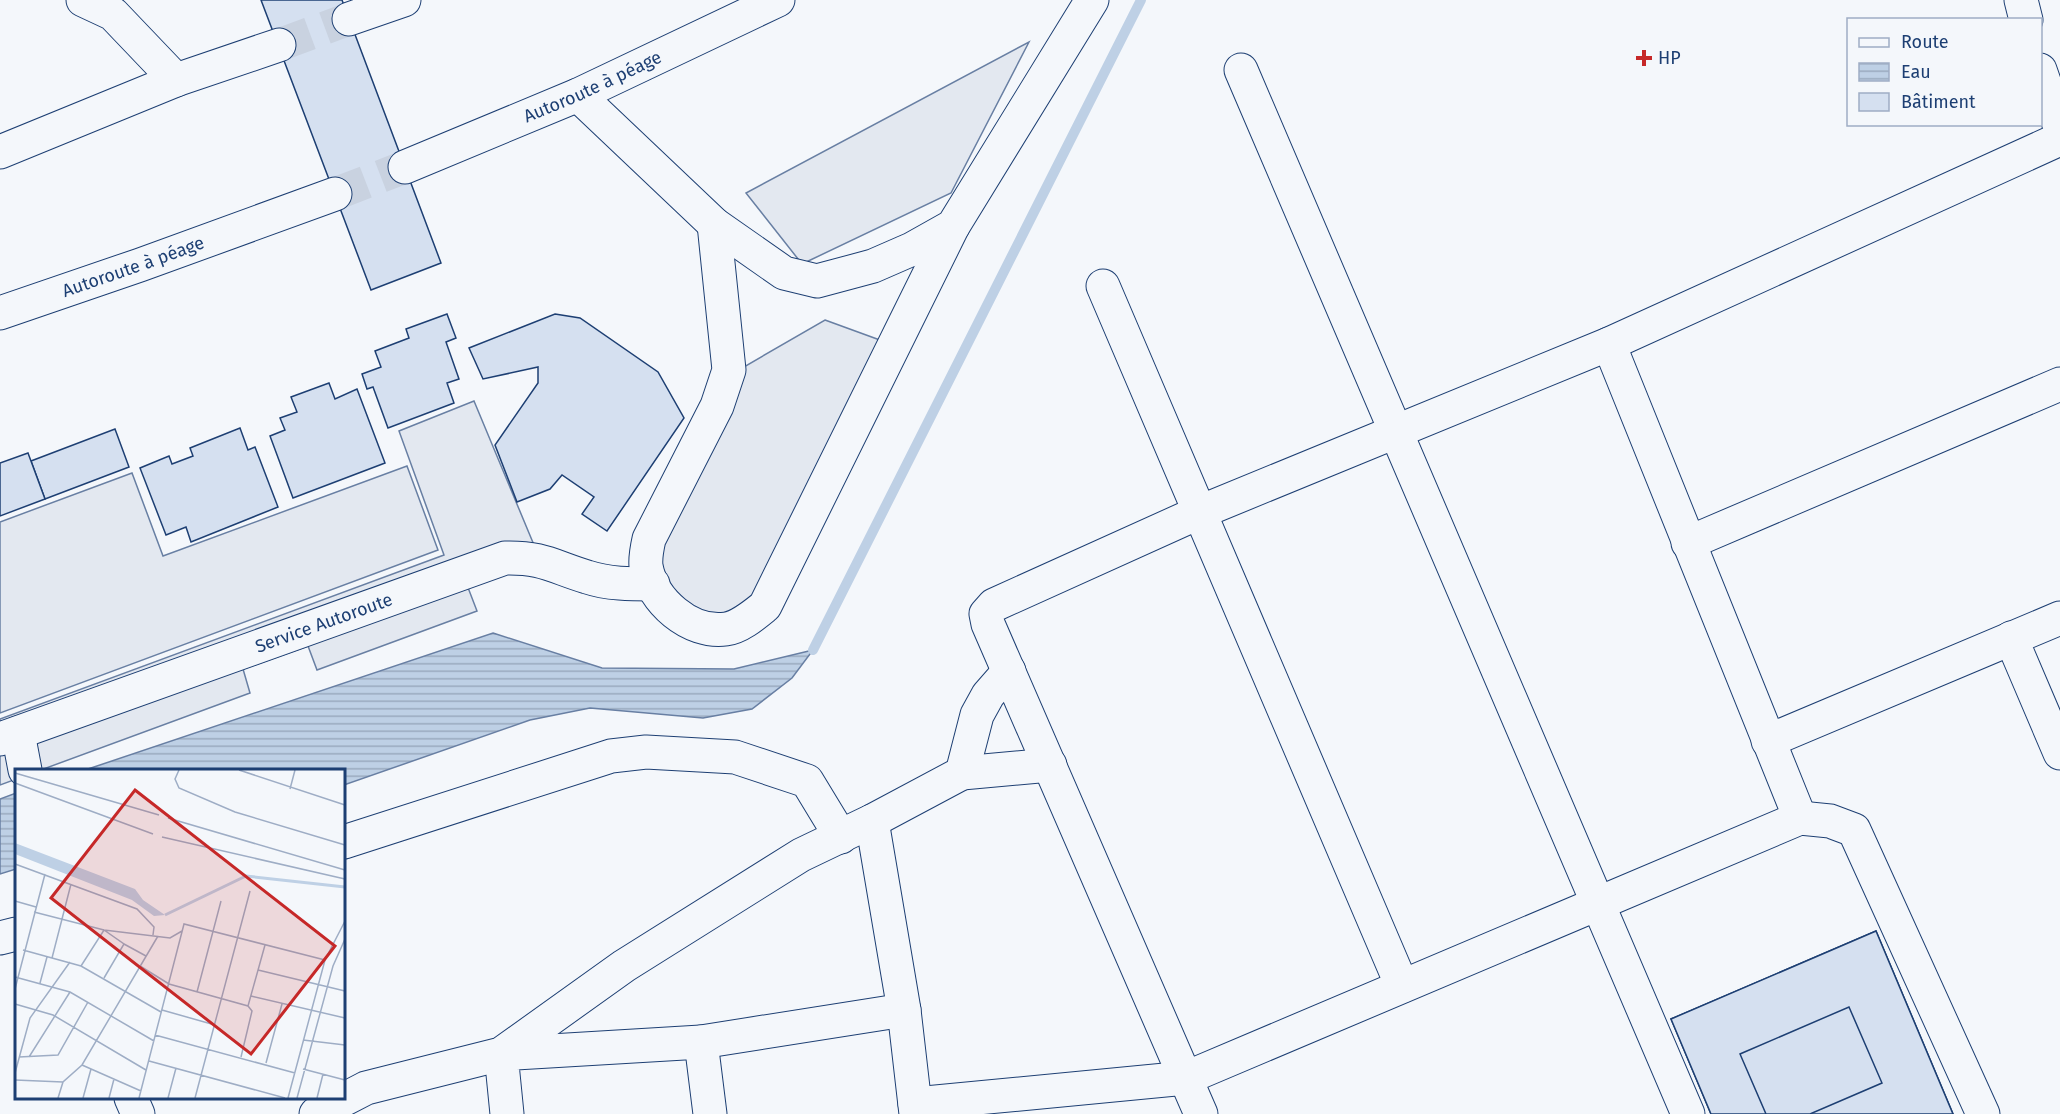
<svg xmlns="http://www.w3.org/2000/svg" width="2060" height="1114" font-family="'Fira Sans',sans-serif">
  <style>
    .parking { fill: #e3e8f0; stroke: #687fa3; stroke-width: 1.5 }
    .water { fill: url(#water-rules); stroke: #687fa3; stroke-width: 1.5 }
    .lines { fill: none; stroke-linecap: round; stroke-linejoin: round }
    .stream { stroke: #bed0e5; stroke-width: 10 }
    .building { fill: #d5e0f0; stroke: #1d3f73; stroke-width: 1.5 }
    .highway-tunnel { stroke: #c9d2e0; stroke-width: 33; stroke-dasharray: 33 16; stroke-linecap: butt }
    .minor-casing { stroke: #1d3f73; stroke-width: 35 }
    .highway-casing { stroke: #1d3f73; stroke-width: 35 }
    .minor { stroke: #f4f7fb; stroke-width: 33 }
    .highway { stroke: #f4f7fb; stroke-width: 33 }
    .poi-dot { fill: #c62828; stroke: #f4f7fb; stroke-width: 2 }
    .labels { text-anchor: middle; stroke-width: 4.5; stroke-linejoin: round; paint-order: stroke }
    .poi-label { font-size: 18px; fill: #1d3f73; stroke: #f4f7fb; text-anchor: start }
    .street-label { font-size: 18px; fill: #1d3f73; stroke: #f4f7fb }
    .inset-river { fill: none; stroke: #bed0e5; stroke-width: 3 }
    .inset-road { fill: none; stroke: #9eadc5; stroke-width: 1.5 }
    .view { fill: #c62828; fill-opacity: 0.15; stroke: #c62828; stroke-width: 3 }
    .inset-edge { fill: none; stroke: #1d3f73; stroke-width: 3 }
  </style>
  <defs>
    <pattern id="water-rules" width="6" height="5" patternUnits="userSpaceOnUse" patternTransform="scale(1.5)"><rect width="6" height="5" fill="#bed0e5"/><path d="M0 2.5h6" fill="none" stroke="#9aaabe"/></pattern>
  </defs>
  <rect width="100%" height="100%" fill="#f4f7fb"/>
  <!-- parking -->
  <g class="parking">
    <path d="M1029 42 951 193 802 264 746 193Z"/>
    <path d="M825 320 899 347 780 607 694 637 644 535 711 386Z"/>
    <path d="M474 401 539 557 467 585 477 611 317 670 308 646 243 669 250 693 0 785V719L444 555 399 431Z"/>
    <path d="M407 466 438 550 0 713V522L132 473 163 556Z"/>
  </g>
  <!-- water -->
  <g class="water">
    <path d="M493 633 602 668 734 669 813 650 792 678 752 709 703 718 590 708 530 720 344 785V770H85Z"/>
    <path d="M16 793V869L0 874V799Z"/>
  </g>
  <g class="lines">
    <!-- stream -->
    <path class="stream" d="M813 650 1141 0"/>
  </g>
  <!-- building -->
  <g class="building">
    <path d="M261 0H342L441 263 371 290Z"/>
    <path d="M447 314 456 338 446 342 459 379 447 383 454 403 388 428 373 387 367 389 362 374 381 367 375 351 409 338 406 329Z"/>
    <path d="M555 314 580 318 658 372 684 418 607 531 582 514 594 497 562 475 550 489 517 502 495 445 538 383V367L483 379 469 348Z"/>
    <path d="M329 383 335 399 357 389 385 463 293 498 270 436 285 430 280 418 297 412 291 397Z"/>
    <path d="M240 428 248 450 255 447 278 507 191 542 186 527 166 535 140 468 169 456 172 464 193 456 190 448Z"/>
    <path d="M115 429 129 467 45 499 31 461Z"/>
    <path d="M28 453 45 499 0 516V463Z"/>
    <path d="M1876 931 1953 1114H1810L1882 1083 1849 1007 1740 1054 1766 1114H1711L1671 1019Z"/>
    <path d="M1876 931 1953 1114H1711L1671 1019Z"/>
    <path d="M1849 1007 1882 1083 1810 1114H1766L1740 1054Z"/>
  </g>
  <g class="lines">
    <!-- highway-tunnel -->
    <g class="highway-tunnel">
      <path d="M279 45 349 19"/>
      <path d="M335 194 405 167"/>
    </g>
    <!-- minor casing -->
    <g class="minor-casing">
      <g id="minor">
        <path d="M83 0 113 14 176 80"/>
        <path d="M2021 0 2026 20"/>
        <path d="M1241 70 1688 1114"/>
        <path d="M2040 70 2060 127"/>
        <path d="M578 95 714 224 784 273 817 281 873 266 912 249 953 226 1092 0"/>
        <path d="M714 224 729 370 717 406 649 539C647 548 645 557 646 566 652 601 690 634 726 629 740 627 754 615 765 606L953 226"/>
        <path d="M1103 286 1402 986"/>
        <path d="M1609 344 1800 818"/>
        <path d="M1688 543 2060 384"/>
        <path d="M2011 638 2060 753"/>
        <path d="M18 733 25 770"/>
        <path id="s1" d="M0 739 505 558C542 557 554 567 587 577 608 584 631 584 653 584"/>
        <path d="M1768 741 2060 618"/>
        <path d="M962 773 1050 765"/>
        <path d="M872 821 904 1010 916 1114"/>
        <path d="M344 842 611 756 646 752 735 757 807 781 841 837"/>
        <path d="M0 938 16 934"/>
        <path d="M701 1042 904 1010"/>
        <path d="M131 1098 138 1114"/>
        <path d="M915 1104 1186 1078 1800 818 1830 821 1854 830 1983 1114"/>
        <path d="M316 1114 366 1088 501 1054 624 966 801 855 872 821 962 773 977 715 988 695 1009 671"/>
        <path d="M507 1114 501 1054 701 1042 710 1114"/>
        <path d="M1201 1114 988 624 986 614 994 605 1200 512 1609 344 2060 139"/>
      </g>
    </g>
    <!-- highway casing -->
    <g class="highway-casing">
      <g id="highway">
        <path d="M349 19 404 0"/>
        <path d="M0 152 176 80 279 45"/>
        <path id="s2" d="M405 167 578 95 778 0"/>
        <path id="s3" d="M0 313 140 265 335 194"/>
      </g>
    </g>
    <!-- minor -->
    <use href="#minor" class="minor"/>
    <!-- highway -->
    <use href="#highway" class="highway"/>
  </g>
  <!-- markers -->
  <path class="poi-dot" d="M1641 49h6v6h6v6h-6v6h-6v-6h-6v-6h6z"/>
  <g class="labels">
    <!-- poi labels -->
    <g class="poi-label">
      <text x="1658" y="64">HP</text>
    </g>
    <!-- street labels -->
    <g class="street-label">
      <text dy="6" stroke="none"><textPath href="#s2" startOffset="204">Autoroute à péage</textPath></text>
      <text dy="6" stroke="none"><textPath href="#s3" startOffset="141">Autoroute à péage</textPath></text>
      <text dy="6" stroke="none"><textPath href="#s1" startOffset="344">Service Autoroute</textPath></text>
    </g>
  </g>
  <!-- overview -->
  <g transform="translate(15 769)">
    <rect width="330" height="330" fill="#f4f7fb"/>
    <path d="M0 74 120 120 128 131 150 146 139 147 117 131 0 85Z" fill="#bed0e5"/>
    <path class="inset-river" d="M150 146 231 107 330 118"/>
    <path class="inset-road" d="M164 1 160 10 164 19 220 43 330 76M224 1 330 36M0 4 144 46M0 14 138 65M275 20 280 1M153 49 330 101M147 68 330 110M0 95 122 140 139 158 138 166M0 132 21 138M19 143 89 161 155 169 167 162M109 175 131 187M8 181 66 197 146 243M37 189 56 115M66 197 89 161 109 175 89 209M125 197 154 215 233 237 237 242 226 288M243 201 330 222M0 208 55 223 139 272M25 214 32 188M0 220 30 105M182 223 206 132M236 227 330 249M0 235 38 246 131 301M233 237 250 176M147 241 200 256M140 266 280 304M288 271 330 276M4 288 43 286 73 233M14 288 55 223M134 292 270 329M251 294 267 235M67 296 126 322M288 300 330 311M0 304 15 249 55 193M0 311 48 313M43 329 48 313 67 296 143 167M68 329 76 300M94 329 99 310M124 329 169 155 310 191M153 329 161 299M180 329 235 122M273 329 310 191 330 152M282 329 318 197 330 170M302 329 308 305"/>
    <path class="view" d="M120 21 320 177 236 285 36 129Z"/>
    <rect width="330" height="330" class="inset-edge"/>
  </g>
  <!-- legend -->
  <rect x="1847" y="18" width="195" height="108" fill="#f4f7fb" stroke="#9eadc5" stroke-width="1.5"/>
  <rect x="1859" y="38" width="30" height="9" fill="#f4f7fb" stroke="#9eadc5" stroke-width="1.5"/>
  <text x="1901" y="48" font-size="18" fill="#1d3f73">Route</text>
  <rect x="1859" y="63" width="30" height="18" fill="url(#water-rules)" stroke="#9eadc5" stroke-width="1.5"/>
  <text x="1901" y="78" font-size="18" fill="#1d3f73">Eau</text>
  <rect x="1859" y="93" width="30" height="18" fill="#d5e0f0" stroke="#9eadc5" stroke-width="1.5"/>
  <text x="1901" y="108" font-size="18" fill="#1d3f73">Bâtiment</text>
</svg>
